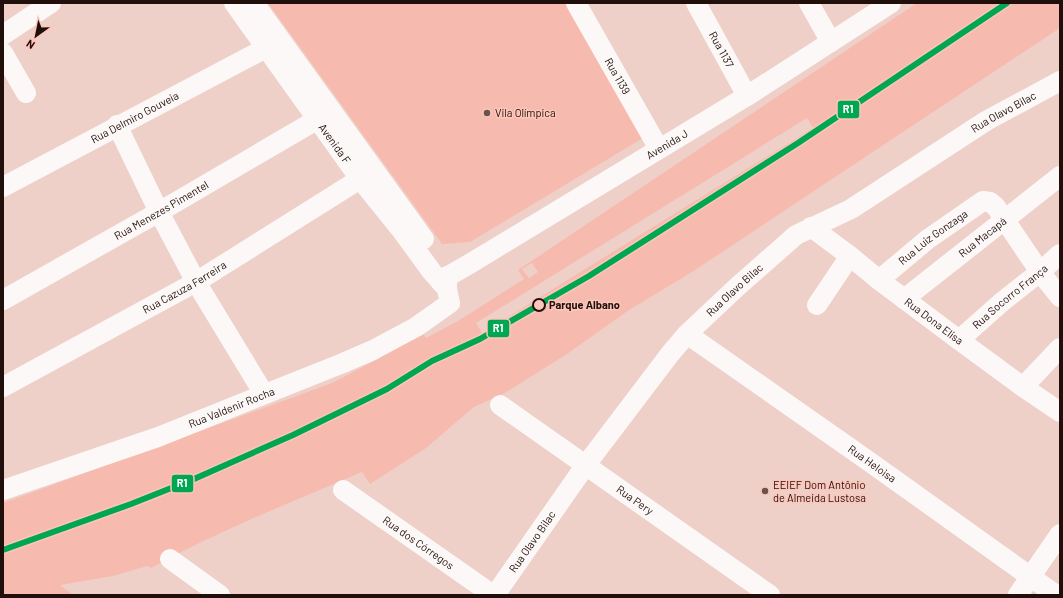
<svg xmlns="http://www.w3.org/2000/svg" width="1063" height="598" font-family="Barlow,sans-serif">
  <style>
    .green { fill: #f6bbae; fill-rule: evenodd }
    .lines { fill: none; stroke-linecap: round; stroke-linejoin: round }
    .minor { stroke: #fcf8f7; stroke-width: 20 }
    .tram { stroke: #cdc5c3; stroke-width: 1 }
    .rail { stroke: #cdc5c3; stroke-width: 3; stroke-dasharray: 6 3; stroke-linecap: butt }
    .rail-1-casing { stroke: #fdc6ba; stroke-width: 9 }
    .rail-1 { stroke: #00a651; stroke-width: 6 }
    .poi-dot { fill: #69534e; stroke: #fdc6ba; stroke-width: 1.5 }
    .stop-dot { fill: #fdc6ba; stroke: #210f0b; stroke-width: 2 }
    .labels { text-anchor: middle; stroke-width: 3; stroke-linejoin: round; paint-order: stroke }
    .street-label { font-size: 11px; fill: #210f0b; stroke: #fdc6ba }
    .poi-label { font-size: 11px; fill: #210f0b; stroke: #fdc6ba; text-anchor: start }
    .stop-label { font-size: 11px; font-weight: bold; fill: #210f0b; stroke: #fdc6ba; text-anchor: start }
    .line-badge { stroke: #fdc6ba; stroke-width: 1.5 }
    .badge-label { font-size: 11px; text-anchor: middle; font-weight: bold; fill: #fff }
  </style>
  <rect width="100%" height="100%" fill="#eed0c9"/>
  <!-- green -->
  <g class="green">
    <path d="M268 3H565L643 138 470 242 442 244Z"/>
    <path d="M917 3H1060V28L692 272 629 310 567 354 505 393 474 407 426 448 370 484 362 472C291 502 219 531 151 568L147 566 113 576 60 585 73 595H3V503L332 383 376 360 421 332 426 338 458 321 524 279 518 270ZM807 118 813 128 482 333 476 323ZM532 263 538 272 529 278 522 269Z"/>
  </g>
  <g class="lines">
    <!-- minor -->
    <g class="minor">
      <path id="s1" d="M234 3 360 179 402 231 432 272 447 289"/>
      <path d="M254 3 424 239"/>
      <path id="s2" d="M576 3 659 149"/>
      <path id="s3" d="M696 3 747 96"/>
      <path d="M809 3 831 42"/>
      <path d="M3 35 51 3"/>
      <path d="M3 53 26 93"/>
      <path d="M117 125 159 212 196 282 264 394"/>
      <path id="s4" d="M3 187 266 48"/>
      <path id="s5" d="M811 227 850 256 879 280 959 340 1023 387 1060 412"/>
      <path id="s6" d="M879 280 928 239 983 201 990 202 996 207 1040 272 1060 297"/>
      <path id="s7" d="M440 281 471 263 747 96 891 3"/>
      <path id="s8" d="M904 299 1060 176"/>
      <path id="s9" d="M3 300 159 212 318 119"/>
      <path d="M817 305 850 256"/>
      <path id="s10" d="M687 334 867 460 1056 595"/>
      <path id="s11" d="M959 340 1003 301 1040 272 1060 254"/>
      <path id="s12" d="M3 387 196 282 360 179"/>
      <path d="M1023 387 1060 348"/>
      <path id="s13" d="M500 405 770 595"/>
      <path id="s14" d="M3 490 158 437 343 363 373 350 416 327 450 303 447 289V276"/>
      <path id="s15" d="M343 490 493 595"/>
      <path d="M170 559 220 595"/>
      <path id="s16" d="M495 595 585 466 670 354 687 334 737 287 796 235 851 209 986 121 1060 81"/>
      <path d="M1018 595 1060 534"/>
    </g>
    <!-- tram -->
    <path class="tram" d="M194 479 293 435 387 389 432 361 480 339"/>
    <!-- rail -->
    <path class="rail" d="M480 339 589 276 798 143 1007 3"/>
    <!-- rail-1 casing -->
    <g class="rail-1-casing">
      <path id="rail-1" d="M3 550 131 504 194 479 293 435 387 389 432 361 480 339 589 276 798 143 1007 3"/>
    </g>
    <!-- rail-1 -->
    <use href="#rail-1" class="rail-1"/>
  </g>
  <!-- markers -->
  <g class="poi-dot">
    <circle cx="487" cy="113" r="4"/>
    <circle cx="765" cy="491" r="4"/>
  </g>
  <circle class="stop-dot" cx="539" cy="305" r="6"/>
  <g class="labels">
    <!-- street labels -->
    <g class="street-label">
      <text dy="4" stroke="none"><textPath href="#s3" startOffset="53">Rua 1137</textPath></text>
      <text dy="4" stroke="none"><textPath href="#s2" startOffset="84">Rua 1139</textPath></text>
      <text dy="4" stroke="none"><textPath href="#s16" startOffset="713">Rua Olavo Bilac</textPath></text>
      <text dy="4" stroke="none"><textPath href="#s4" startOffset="149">Rua Delmiro Gouveia</textPath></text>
      <text dy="4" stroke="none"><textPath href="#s1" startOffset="173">Avenida F</textPath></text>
      <text dy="4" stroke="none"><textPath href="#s7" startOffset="265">Avenida J</textPath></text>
      <text dy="4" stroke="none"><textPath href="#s9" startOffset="182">Rua Menezes Pimentel</textPath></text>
      <text dy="4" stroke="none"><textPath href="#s6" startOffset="69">Rua Luiz Gonzaga</textPath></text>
      <text dy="4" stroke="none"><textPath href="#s8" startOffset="100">Rua Macapá</textPath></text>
      <text dy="4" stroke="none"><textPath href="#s12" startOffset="207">Rua Cazuza Ferreira</textPath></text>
      <text dy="4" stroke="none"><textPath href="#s16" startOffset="389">Rua Olavo Bilac</textPath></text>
      <text dy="4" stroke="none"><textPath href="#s11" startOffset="67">Rua Socorro França</textPath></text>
      <text dy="4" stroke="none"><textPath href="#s5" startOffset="155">Rua Dona Elisa</textPath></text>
      <text dy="4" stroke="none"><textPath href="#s14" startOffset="243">Rua Valdenir Rocha</textPath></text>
      <text dy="4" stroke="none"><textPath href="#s10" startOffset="226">Rua Heloisa</textPath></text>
      <text dy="4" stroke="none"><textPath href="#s13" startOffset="165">Rua Pery</textPath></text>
      <text dy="4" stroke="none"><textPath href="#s16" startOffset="65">Rua Olavo Bilac</textPath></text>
      <text dy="4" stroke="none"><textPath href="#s15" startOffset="92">Rua dos Córregos</textPath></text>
    </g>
    <!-- poi labels -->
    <g class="poi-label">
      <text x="495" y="117">Vila Olímpica</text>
      <text x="773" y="489">EEIEF Dom Antônio<tspan x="773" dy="13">de Almeida Lustosa</tspan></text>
    </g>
    <!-- stop labels -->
    <g class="stop-label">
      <text x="549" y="309">Parque Albano</text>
    </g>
  </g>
  <g class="line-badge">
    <rect x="837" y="100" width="23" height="19" rx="4" fill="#00a651"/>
    <rect x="487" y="319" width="23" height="19" rx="4" fill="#00a651"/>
    <rect x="171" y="474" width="23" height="19" rx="4" fill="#00a651"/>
  </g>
  <g class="badge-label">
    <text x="848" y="113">R1</text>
    <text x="498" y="332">R1</text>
    <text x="182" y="487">R1</text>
  </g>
  <!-- border -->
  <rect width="1063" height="598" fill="none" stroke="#210f0b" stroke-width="8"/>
  <!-- north arrow -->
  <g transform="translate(36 36) rotate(213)" stroke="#fdc6ba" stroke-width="3" paint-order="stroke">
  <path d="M0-3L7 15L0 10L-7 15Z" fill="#210f0b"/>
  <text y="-6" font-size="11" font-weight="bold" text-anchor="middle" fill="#210f0b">N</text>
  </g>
</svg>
